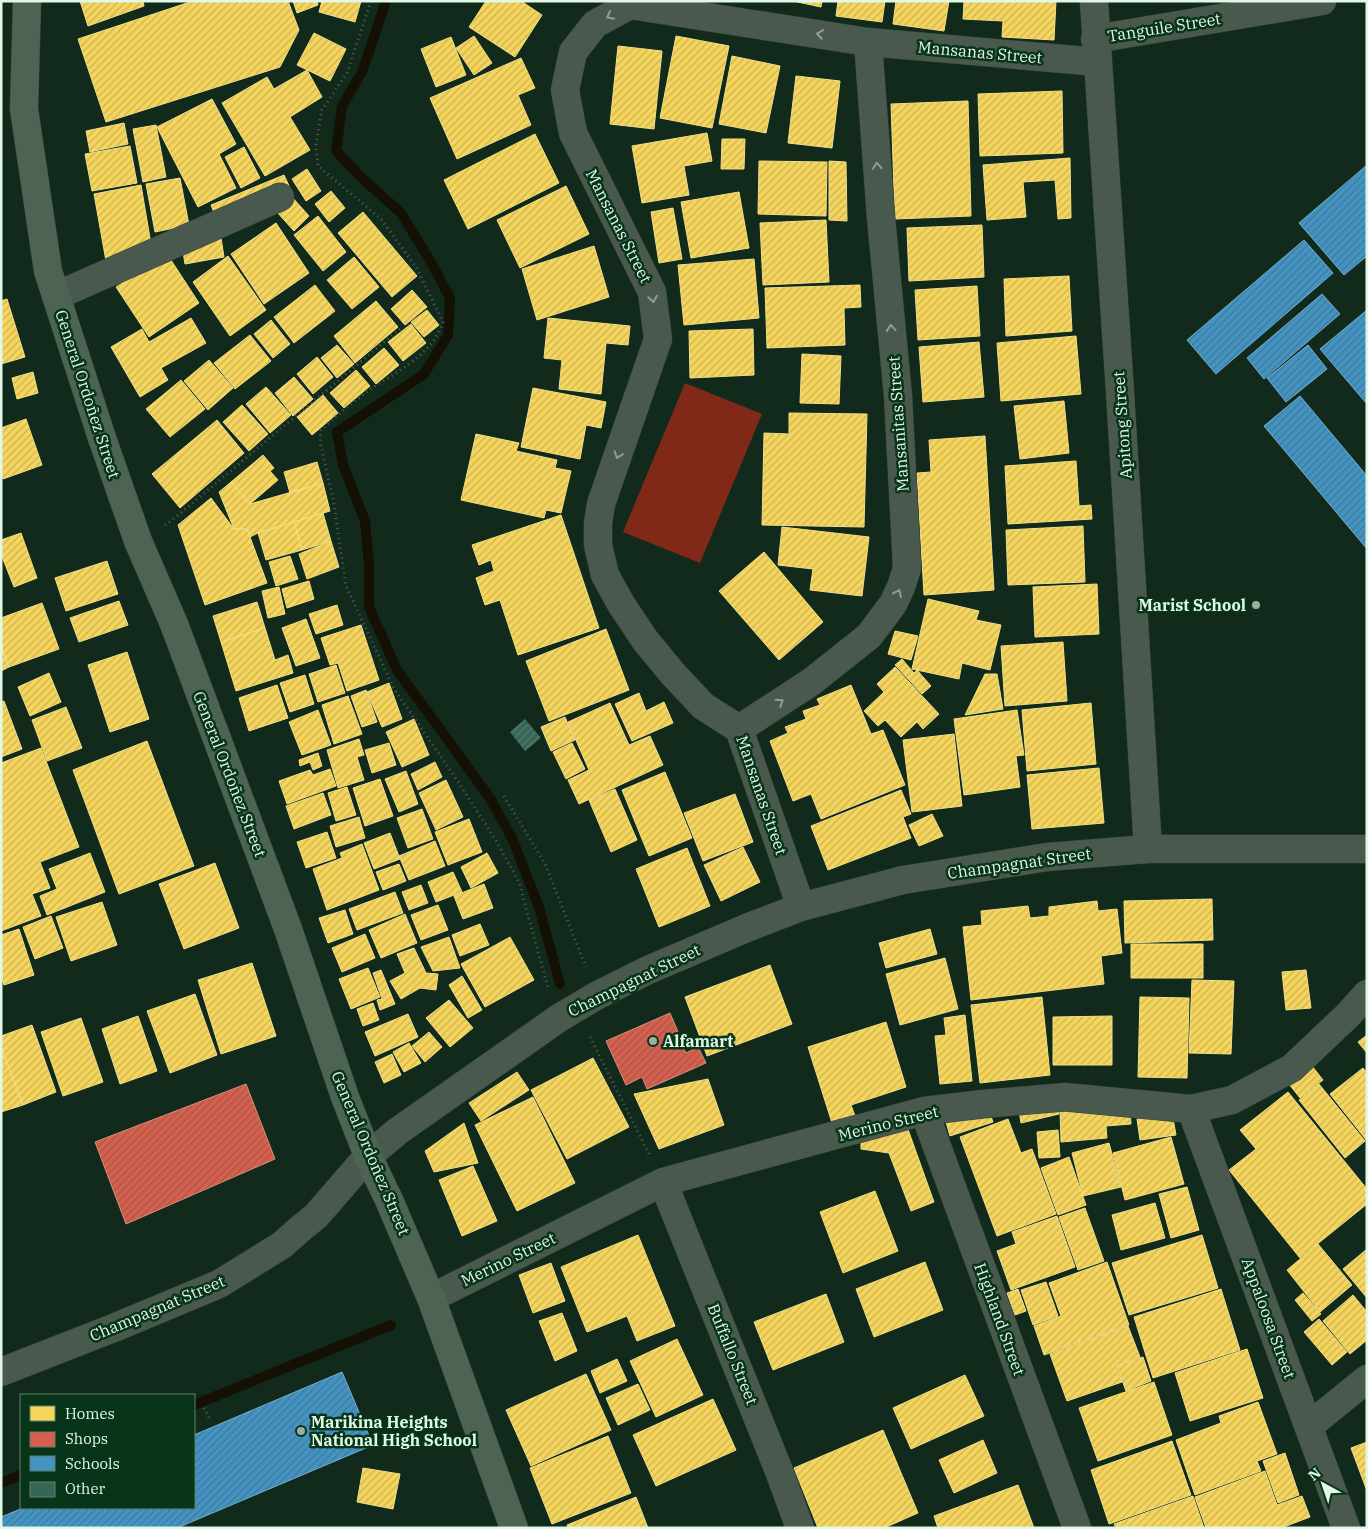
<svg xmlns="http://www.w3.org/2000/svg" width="1368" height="1529" viewBox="0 0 1368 1529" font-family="'IBM Plex Serif',serif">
	<defs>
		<pattern id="homes-hatch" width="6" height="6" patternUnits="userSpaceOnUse" patternTransform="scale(1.25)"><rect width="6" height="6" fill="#f6d55c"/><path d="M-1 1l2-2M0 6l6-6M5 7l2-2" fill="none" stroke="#cab256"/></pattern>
		<pattern id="shops-hatch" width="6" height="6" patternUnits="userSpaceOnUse" patternTransform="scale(1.25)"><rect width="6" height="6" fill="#d6604d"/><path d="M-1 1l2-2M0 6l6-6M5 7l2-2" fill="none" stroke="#a3584a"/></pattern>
		<pattern id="schools-hatch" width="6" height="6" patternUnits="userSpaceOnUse" patternTransform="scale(1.25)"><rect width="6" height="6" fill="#4393c3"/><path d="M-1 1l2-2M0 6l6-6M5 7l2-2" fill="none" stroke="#437997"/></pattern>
		<pattern id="building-hatch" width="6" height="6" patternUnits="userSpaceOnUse" patternTransform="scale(1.25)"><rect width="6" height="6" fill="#366658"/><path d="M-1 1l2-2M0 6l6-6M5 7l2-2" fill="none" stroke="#537d70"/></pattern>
	</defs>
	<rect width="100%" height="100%" fill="#122a1b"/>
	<!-- garden -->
	<path fill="#802918" d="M685,383l77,31 -62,149 -77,-31z"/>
	<!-- homes -->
	<path fill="url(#homes-hatch)" stroke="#f0e085" d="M80,1h63l1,5 -56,20z
		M193,1h95l11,29 -19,37 -174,55 -28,-83z
		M293,1h24l1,4 -21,8z
		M322,1h39l-6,21 -36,-10z
		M486,1h35l21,14 -27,42 -46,-30z
		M793,1h29l-1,6z
		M838,1h47l-3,21 -46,-6z
		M896,1h53l-5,30 -51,-7z
		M964,1h92l-2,39 -52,-3 1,-16 -40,-2z
		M314,33l32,16 -16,32 -33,-16z
		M474,36l18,27 -18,12 -18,-27z
		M676,36l53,10 -17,82 -52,-10z
		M451,37l15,38 -30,12 -15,-38z
		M618,46l44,5 -8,78 -44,-5z
		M732,56l48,10 -14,67 -47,-9z
		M521,58l14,30 -17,7 13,30 -74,34 -27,-61z
		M307,70l15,27 -32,20 20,33 -45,26 -43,-73 45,-26 7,12z
		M796,76l44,5 -8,67 -44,-5z
		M1062,91l1,62 -83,3 -2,-62z
		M212,99l24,45 -17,10 17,34 -38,19 -41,-80z
		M968,101l3,115 -76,3 -4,-115z
		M124,123l4,21 -38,8 -4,-21z
		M156,125l10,52 -23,5 -10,-53z
		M707,133l5,28 -28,5 5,29 -47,8 -10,-57z
		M535,134l24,49 -91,46 -24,-49z
		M722,139h23l-1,30h-23z
		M130,146l7,37 -45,8 -7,-37z
		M244,147l16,31 -19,10 -16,-31z
		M1070,158l1,60 -13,1 -3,-39 -32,2 3,35 -39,3 -4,-55z
		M759,161l68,1 -1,54 -68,-2z
		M829,161l17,1 1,59 -18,-1z
		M307,169l14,22 -15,10 -14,-22z
		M284,175l7,15 -74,30 -6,-15z
		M180,178l9,47 -34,7 -9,-48z
		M141,185l11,65 -46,11 -12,-67z
		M566,186l23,48 -69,34 -23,-48z
		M331,191l14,17 -16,14 -14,-18z
		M739,192l10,56 -58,10 -10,-56z
		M292,197l17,19 -15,15 -18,-20z
		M673,208l9,51 -23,4 -8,-51z
		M363,212l54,64 -25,21 -54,-64z
		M318,216l28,36 -23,19 -29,-36z
		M826,220l3,62 -66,3 -3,-62z
		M276,223l33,50 -45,31 -33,-50z
		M982,225l2,52 -75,4 -2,-53z
		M221,238l3,19 -39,7 -3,-19z
		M594,246l15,51 -72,23 -15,-51z
		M167,254l32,49 -50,34 -33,-50z
		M228,256l38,54 -36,26 -37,-54z
		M354,257l25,30 -27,22 -25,-29z
		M754,259l5,59 -75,7 -6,-60z
		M1069,276l3,55 -66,5 -2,-57z
		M315,285l20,26 -41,32 -20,-26z
		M860,285l1,22 -17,1 1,37 -78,3 -2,-60z
		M977,286l3,50 -62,4 -3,-50z
		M412,290l15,17 -22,18 -14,-16z
		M7,299l18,58 -24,7v-63z
		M376,301l22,26 -43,36 -21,-27z
		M427,310l12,15 -15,12 -13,-15z
		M191,318l15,25 -45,25 7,12 -28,17 -29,-50 31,-18 7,13z
		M548,318l82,8 -2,19 -22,-2 -5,51 -42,-5 3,-29 -18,-2z
		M271,320l19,24 -17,14 -19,-24z
		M411,324l15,19 -23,18 -15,-19z
		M753,329l1,46 -64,3 -1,-47z
		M250,335l21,26 -36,28 -21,-26z
		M1076,336l5,58 -80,7 -4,-58z
		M979,342l5,55 -61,5 -4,-55z
		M337,345l17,19 -17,14 -16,-20z
		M384,348l15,17 -23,19 -14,-17z
		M802,354l39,2 -2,48 -39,-1z
		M317,357l16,20 -20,17 -16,-20z
		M209,360l24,28 -25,22 -24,-29z
		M356,370l14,16 -26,22 -14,-15z
		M33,372l5,21 -21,6 -5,-21z
		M294,377l19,22 -20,17 -18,-23z
		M181,380l24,29 -35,28 -24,-28z
		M266,387l25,28 -21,18 -24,-29z
		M533,388l73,14 -5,26 -15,-3 -6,34 -59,-12z
		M323,395l15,18 -26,22 -15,-18z
		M1064,401l5,52 -49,6 -6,-53z
		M242,405l26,29 -19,17 -26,-29z
		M789,413l78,1 -3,113 -102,-2 2,-92 25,1z
		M26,419l16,46 -39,14 -2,-6v-45z
		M217,420l27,33 -64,55 -28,-34z
		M476,434l43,9 -3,8 41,9 -2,8 16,3 -10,42 -15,-3 -2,8 -83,-18z
		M985,436l9,154 -70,5 -7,-122 14,-1 -2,-32z
		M263,455l11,13 -4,3 8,9 -28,24 -19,-22z
		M1076,461l3,45 12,-1 1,14 -84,5 -3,-58z
		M317,462l6,21 -33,10 -6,-21z
		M231,482l19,22 73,-21 7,28 -72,22 -8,4 -3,-8h-13l-15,-37z
		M211,498l23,31h13l20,54 -62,22 -27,-80z
		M323,513l8,28 -29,9 -8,-28z
		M561,515l38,113 -81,27 -18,-55 -15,5 -9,-27 18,-7 -3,-11 -12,5 -7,-20z
		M294,522l8,28 -36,10 -8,-27z
		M1083,526l2,56 -77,3 -2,-55z
		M782,527l87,10 -7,59 -52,-6 3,-21 -35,-4z
		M21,533l16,45 -23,9 -13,-33v-14z
		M331,541l8,26 -32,12 -8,-25z
		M764,552l59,70 -44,38 -60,-69z
		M290,556l8,23 -22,7 -7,-24z
		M107,561l11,33 -52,17 -11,-33z
		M309,581l5,18 -27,9 -5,-19z
		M1097,584l2,50 -64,3 -2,-50z
		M279,587l6,27 -17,4 -6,-27z
		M928,599l51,12 -3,9 25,5 -11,45 -28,-7 -3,16 -47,-10z
		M119,601l9,24 -49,17 -9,-24z
		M257,602l8,26 -44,14 -8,-26z
		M42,603l17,46 -50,18 -8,-21v-28z
		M337,605l6,20 -27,9 -7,-20z
		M306,619l14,39 -24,8 -14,-38z
		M361,625l18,55 -32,11 -9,-28 -8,2 -9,-27z
		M265,628l10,32 13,-5 5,18 -57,18 -15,-49z
		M606,629l23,61 -80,31 -23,-60z
		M895,631l23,5 -7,24 -23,-6z
		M1063,642l4,59 -62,5 -4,-60z
		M1,646l8,21 -8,4z
		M127,652l22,67 -39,13 -22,-67z
		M902,659l12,14 3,-3 14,16 -9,8 -27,-29z
		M336,665l9,28 -27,9 -9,-28z
		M895,667l44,47 -16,15 -6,-7 -16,15 -16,-17 -7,6 -14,-15 20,-19 -7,-8z
		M49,673l12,29 -31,14 -12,-29z
		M985,674h12l6,35 -38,6z
		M305,675l9,29 -24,8 -10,-29z
		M389,683l13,36 -20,8 -15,-35z
		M277,685l11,33 -39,13 -10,-33z
		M851,685l20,49 12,-4 22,55 -84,34 -10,-25 -18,7 -23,-60 18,-8 -3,-6 21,-8 -3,-8 17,-6 -3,-6z
		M366,690l11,32 -15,5 -11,-31z
		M639,693l7,18 18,-9 9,21 -41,18 -17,-37z
		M348,696l14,38 -28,10 -12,-39z
		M4,701l18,48 -21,8v-55z
		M610,703l19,42 21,-9 13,29 -84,39 -11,-24 21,-10 -21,-48z
		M1091,703l5,61 -69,7 -5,-61z
		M66,707l16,41 -35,13 -15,-41z
		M318,710l13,35 -29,10 -13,-33z
		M1017,710l7,45 -8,1 4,31 -56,8 -10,-76z
		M565,717l10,23 -24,11 -10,-24z
		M414,719l15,36 -27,12 -16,-35z
		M954,734l8,72 -50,6 -9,-72z
		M359,739l5,16 -7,2 7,23 -26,8 -11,-38z
		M147,741l47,125 -75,28 -46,-124z
		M389,743l7,22 -24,8 -7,-23z
		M572,743l13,26 -19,10 -13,-27z
		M41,748l38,99 -39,15 10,26 -18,6 9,22 -40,15v-168z
		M318,753l4,13 -9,4 -3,-8 -10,4 -1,-6z
		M435,762l7,15 -24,13 -7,-16z
		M1099,768l5,55 -72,6 -5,-54z
		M330,769l6,17 -49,18 -8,-23 31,-11 3,5z
		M406,771l12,33 -19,8 -14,-33z
		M665,772l27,66 -43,18 -27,-66z
		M380,779l13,37 -28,10 -12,-38z
		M446,780l17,37 -27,13 -17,-37z
		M347,787l9,28 -20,6 -8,-28z
		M615,789l22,51 -26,12 -22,-52z
		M901,790l10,24 -8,3 8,21 -83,32 -17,-44z
		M323,793l8,22 -37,14 -8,-23z
		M735,794l18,48 -50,19 -19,-48z
		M422,809l11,30 -25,9 -11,-30z
		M932,814l11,22 -24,10 -10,-21z
		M359,817l6,21 -29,9 -6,-21z
		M469,819l13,33 -34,13 -13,-33z
		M327,832l9,26 -30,10 -9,-26z
		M390,833l10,26 -26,10 -10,-26z
		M435,841l10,25 -36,14 -10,-24z
		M362,844l17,46 -52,20 -14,-41 29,-11 -2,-5z
		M743,847l17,35 -39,19 -17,-36z
		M687,848l23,58 -51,21 -23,-58z
		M90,853l15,39 -58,23 -7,-19 17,-7 -8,-20z
		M487,853l11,20 -27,15 -10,-21z
		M215,863l24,65 -55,21 -25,-65z
		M399,864l7,17 -23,9 -7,-18z
		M453,872l9,20 -26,10 -8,-20z
		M484,884l9,24 -30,11 -9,-23z
		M421,885l7,18 -19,7 -7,-18z
		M395,892l8,21 -46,17 -8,-21z
		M1212,899l1,41 -88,3 -1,-42z
		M1097,901l1,10 19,-2 5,44 -21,3 3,28 -133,16 -8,-73 19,-2 -1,-14 47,-5 2,12 19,-2v-9z
		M102,902l15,43 -46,16 -15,-44z
		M438,905l10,25 -27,10 -10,-25z
		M345,910l8,24 -25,9 -9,-25z
		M405,914l12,29 -36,15 -12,-28z
		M51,916l12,32 -28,11 -12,-32z
		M480,924l9,21 -29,11 -8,-21z
		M19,929l15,46 -30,10 -3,-9v-41z
		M930,929l7,25 -51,14 -7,-25z
		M365,934l10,24 -33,14 -10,-24z
		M449,937l11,31 -27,3 -12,-24z
		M510,937l24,43 -49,27 -24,-43z
		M1131,944h72v34h-72z
		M414,948l12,25 12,1 -2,16 -16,-2 -19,11 -11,-18 15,-8 -8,-19z
		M945,958l13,51 -58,16 -14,-51z
		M252,963l24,73 -55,18 -23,-74z
		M770,965l22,59 -85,32 -22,-59z
		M368,968l12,29 -29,12 -12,-30z
		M381,970l14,34 -15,6 -3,-10 5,-1 -9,-26z
		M1306,970l5,38 -25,2 -4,-38z
		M462,976l20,34 -14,8 -19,-33z
		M1192,980l42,1 -3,73 -42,-1z
		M195,994l22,61 -47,18 -23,-62z
		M1042,997l8,78 -70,8 -9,-78z
		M1140,997l49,1 -2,80 -49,-1z
		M449,1000l24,28 -23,19 -24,-29z
		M373,1003l6,17 -16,6 -6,-17z
		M408,1014l10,23 -43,19 -10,-24z
		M965,1015l7,66 -32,3 -5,-48 11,-1 -2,-17z
		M138,1016l19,55 -37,13 -18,-55z
		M1112,1016v49h-59v-48z
		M81,1018l22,64 -40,14 -22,-64z
		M886,1022l20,65 -55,18 4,11 -23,7 -24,-76z
		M32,1025l24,67 -33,13 -22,-59v-10z
		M429,1032l13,15 -17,15 -13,-16z
		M1367,1035v18l-9,-11z
		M409,1043l12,20 -17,9 -11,-20z
		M1,1046l22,59 -22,7z
		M392,1054l9,21 -17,8 -9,-21z
		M593,1058l36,69 -62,32 -36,-69z
		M1312,1066l11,14 -23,18 -11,-14z
		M1363,1068l4,5v68l-37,-47z
		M517,1072l12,18 -48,31 -12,-18z
		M708,1079l16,46 -65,24 -25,-55z
		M1319,1084l46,57 -20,17 -46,-58z
		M1288,1092l79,97v15l-67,54 -71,-88 27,-21 -16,-19z
		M533,1097l42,86 -58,28 -42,-86z
		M1057,1103l2,11 -38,9 -2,-12z
		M1130,1107l1,17 -25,2 1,12 -46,4 -1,-30z
		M988,1108l5,14 -43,14 -4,-14z
		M1172,1113l4,22 -36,5 -3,-21z
		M1008,1119l13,34 11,-4 24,65 -59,22 -37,-99z
		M905,1121l29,81 -23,9 -22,-58 -28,-4v-18z
		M464,1123l14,40 -44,9 -9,-21z
		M1058,1130l2,27 -21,1 -2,-26z
		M1171,1137l13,47 -59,16 -12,-47z
		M1109,1143l12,44 -38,9 -11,-43z
		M1069,1157l17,48 -28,10 -17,-47z
		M473,1166l24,55 -35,15 -23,-56z
		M1187,1187l12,43 -28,8 -12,-44z
		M875,1191l23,60 -55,22 -23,-61z
		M1155,1203l10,35 -44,12 -9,-35z
		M1085,1208l19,53 -26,9 -19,-53z
		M1057,1216l18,51 -64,23 -14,-39 19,-7 -4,-12z
		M638,1235l37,91 -38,15 -10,-25 -40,16 -26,-65z
		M1202,1235l16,53 -89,27 -17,-52z
		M1318,1244l34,41 -32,27 -33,-42z
		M1367,1249v49l-24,-29z
		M925,1262l18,48 -69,27 -18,-48z
		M1107,1262l22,63 -85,30 -10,-29 27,-10 -12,-33z
		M551,1263l14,38 -32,12 -14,-38z
		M1046,1282l12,34 -25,9 -12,-35z
		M1018,1289l8,22 -11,4 -8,-22z
		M1221,1289l19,61 -87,28 -19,-61z
		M1303,1293l18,21 -9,7 -17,-21z
		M826,1294l18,48 -71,28 -19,-48z
		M1353,1295l14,17v28l-17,14 -27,-33z
		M562,1313l15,38 -22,10 -16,-40z
		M1319,1319l28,33 -15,13 -28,-33z
		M1128,1326l12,31 -24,9 6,16 -55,19 -17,-47z
		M677,1339l26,56 -47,22 -26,-56z
		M1247,1349l16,49 -73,23 -15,-48z
		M1143,1357l8,24 -25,10 -9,-25z
		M617,1359l10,22 -27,12 -9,-22z
		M586,1374l25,56 -80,36 -25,-56z
		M965,1375l19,41 -73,33 -18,-41z
		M1154,1382l18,53 -74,26 -19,-53z
		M638,1384l12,26 -32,15 -12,-27z
		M713,1399l23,51 -80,36 -23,-51z
		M1258,1402l19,52 -20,7 4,10 -66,24 -19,-55 45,-17 -2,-7z
		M883,1430l35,83 -34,15h-66l-24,-60z
		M608,1436l23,57 -79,31 -22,-56z
		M983,1440l14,33 -43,20 -15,-33z
		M1172,1441l19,54 -82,29 -18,-54z
		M1367,1442v49l-16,-43z
		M1285,1453l14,42 -21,8 -15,-42z
		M363,1468l37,6 -7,35 -36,-7z
		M1265,1471l12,34 25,-9 8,21 -29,11h-75l-11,-31z
		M1018,1485l16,43h-96l-4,-12z
		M1193,1496l11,32h-88l-2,-4z
		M636,1497l12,31h-80l-1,-3z"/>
	<!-- shops -->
	<path fill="url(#shops-hatch)" stroke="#d98e7b" d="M670,1013l9,21 -2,1 9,18 12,-6 8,16 -59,26 -5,-12 -16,8 -20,-44z
		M246,1084l29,75 -149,65 -31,-82z"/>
	<!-- schools -->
	<path fill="url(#schools-hatch)" stroke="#72b1ce" d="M1367,165v91l-23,19 -45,-52z
		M1304,240l29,33 -117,101 -29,-34z
		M1322,294l18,20 -76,65 -17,-21z
		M1367,310v94l-47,-55z
		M1308,345l19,24 -41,33 -19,-24z
		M1300,396l67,80v73l-103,-123z
		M342,1372l31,73 -196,83h-176v-11l22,-9h171v-73z"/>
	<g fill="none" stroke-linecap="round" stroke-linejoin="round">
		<!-- stream -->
		<path stroke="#141104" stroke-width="10" d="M386,1l-24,71 -20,34 -6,45 28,29 37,33 31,51 18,34 -2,37 -24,39 -87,58 6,33 22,56 4,44v42l28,63 93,128 22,40 27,69 21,77
			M194,1405l197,-80
			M1,1483l20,-8"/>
	</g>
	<!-- building -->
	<path fill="url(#building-hatch)" d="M525,719l16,19 -16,13 -15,-19z"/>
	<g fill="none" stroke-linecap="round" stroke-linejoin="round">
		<!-- minor casing -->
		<g stroke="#324438" stroke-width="29">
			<path id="minor" d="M1094,1l26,391 28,457
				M1095,39l227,-38
				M56,296l224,-99
				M739,729l72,-47 58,-46 24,-32 8,-17 6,-19 -9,-172 -17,-178 -13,-176
				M801,907l-62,-178 -36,-23 -30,-32 -28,-34 -24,-36 -16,-29 -7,-30v-22l3,-19 57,-165 -6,-47 -79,-159 -8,-43 8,-38 22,-28 35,-19 238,37 230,20
				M1191,1109l155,419
				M924,1111l153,417
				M663,1182l116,289 21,57
				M431,1298l232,-116 261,-71 59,-7 82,-7 126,12 41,-9 60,-32 56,-53 19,-21
				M1,1372l115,-45 103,-43 63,-39 18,-16 16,-13 52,-60 30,-25 161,-113 37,-22 52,-26 101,-43 52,-20 102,-27 144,-23 101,-8h219
				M1309,1426l58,-47"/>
		</g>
		<!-- major casing -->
		<g stroke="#324438" stroke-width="29">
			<path id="major" d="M27,1l-3,108 24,162 54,167 36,103 36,83 114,305 57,168 23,59 21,44 42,98 83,230"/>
		</g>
		<!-- path -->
		<path stroke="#516056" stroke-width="3" stroke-dasharray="1 4" stroke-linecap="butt" d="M371,1l-24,72 -25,37 -6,34 2,22 63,53 35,48 27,55c-12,38 -58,54 -87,78 -12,9 -24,20 -35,30l-1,11 13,58 13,87 48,103 63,91 38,59 24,43 29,106
			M165,525l6,-4 231,-194
			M504,796l41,68 41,103
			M590,1037l59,117
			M204,1408l6,12"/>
		<!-- minor -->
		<use href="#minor" stroke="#49594e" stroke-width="28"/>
		<!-- major -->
		<use href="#major" stroke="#4d6354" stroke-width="28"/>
	</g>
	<!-- one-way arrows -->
	<defs><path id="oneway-chevron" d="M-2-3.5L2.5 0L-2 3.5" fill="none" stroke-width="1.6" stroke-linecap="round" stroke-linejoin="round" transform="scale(1.25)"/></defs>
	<g stroke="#8da192">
		<use href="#oneway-chevron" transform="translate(610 16) rotate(152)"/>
		<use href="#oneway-chevron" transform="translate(820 34) rotate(-171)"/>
		<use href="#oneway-chevron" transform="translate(877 166) rotate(-94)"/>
		<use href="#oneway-chevron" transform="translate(653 299) rotate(81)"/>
		<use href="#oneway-chevron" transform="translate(891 328) rotate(-95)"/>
		<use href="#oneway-chevron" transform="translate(618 455) rotate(109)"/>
		<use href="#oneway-chevron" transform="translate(898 593) rotate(-65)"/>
		<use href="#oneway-chevron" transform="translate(780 702) rotate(-33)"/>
	</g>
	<!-- markers -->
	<g fill="#99b09f" stroke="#083419" stroke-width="2">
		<circle cx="1256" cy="605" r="5"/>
		<circle cx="653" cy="1041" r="5"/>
		<circle cx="301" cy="1431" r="5"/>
	</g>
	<g text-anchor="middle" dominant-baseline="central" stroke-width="5" stroke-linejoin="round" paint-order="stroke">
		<!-- street labels -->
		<g font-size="16" fill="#e1f8e6" stroke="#083419">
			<text transform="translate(1164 27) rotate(-9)">Tanguile Street</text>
			<text transform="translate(980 52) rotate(5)">Mansanas Street</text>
			<text transform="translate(619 226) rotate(63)">Mansanas Street</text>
			<text transform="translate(88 394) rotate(72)">General Ordoñez Street</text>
			<text transform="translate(898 424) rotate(-94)">Mansanitas Street</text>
			<text transform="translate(1122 425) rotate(-94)">Apitong Street</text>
			<text transform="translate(230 774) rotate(69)">General Ordoñez Street</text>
			<text transform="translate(762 795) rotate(71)">Mansanas Street</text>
			<text transform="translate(1019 863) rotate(-8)">Champagnat Street</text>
			<text transform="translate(634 980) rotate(-26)">Champagnat Street</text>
			<text transform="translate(888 1123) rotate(-14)">Merino Street</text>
			<text transform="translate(371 1153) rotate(67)">General Ordoñez Street</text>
			<text transform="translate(508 1259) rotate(-26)">Merino Street</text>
			<text transform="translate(157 1308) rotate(-23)">Champagnat Street</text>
			<text transform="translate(1269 1318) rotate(70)">Appaloosa Street</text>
			<text transform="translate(1000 1319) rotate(70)">Highland Street</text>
			<text transform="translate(733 1354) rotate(68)">Buffallo Street</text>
		</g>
		<!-- poi labels -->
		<g font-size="16" font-weight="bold" fill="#e1f8e6" stroke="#083419" text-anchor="start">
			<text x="1246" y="605" text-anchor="end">Marist School</text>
			<text x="663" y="1041">Alfamart</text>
			<text x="311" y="1422">Marikina Heights<tspan x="311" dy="18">National High School</tspan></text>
		</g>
	</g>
	<!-- border -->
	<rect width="1368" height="1529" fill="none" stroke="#e1f8e6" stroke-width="5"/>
	<!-- legend -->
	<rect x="20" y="1394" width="175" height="115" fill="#083419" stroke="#5f826b"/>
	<rect x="30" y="1406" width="25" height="15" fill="#f6d55c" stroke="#5f826b"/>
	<text x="65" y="1419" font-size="15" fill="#e1f8e6">Homes</text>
	<rect x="30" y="1432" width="25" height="15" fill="#d6604d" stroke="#5f826b"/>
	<text x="65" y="1444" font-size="15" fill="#e1f8e6">Shops</text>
	<rect x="30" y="1456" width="25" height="15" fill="#4393c3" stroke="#5f826b"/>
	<text x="65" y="1469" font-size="15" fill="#e1f8e6">Schools</text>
	<rect x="30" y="1482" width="25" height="15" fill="#366658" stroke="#5f826b"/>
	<text x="65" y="1494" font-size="15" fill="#e1f8e6">Other</text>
	<!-- north arrow -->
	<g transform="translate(1323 1484) rotate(320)" stroke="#083419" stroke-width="4" paint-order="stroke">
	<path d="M0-4L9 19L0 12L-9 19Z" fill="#e1f8e6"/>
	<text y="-8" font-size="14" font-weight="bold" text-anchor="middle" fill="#e1f8e6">N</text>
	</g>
</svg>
